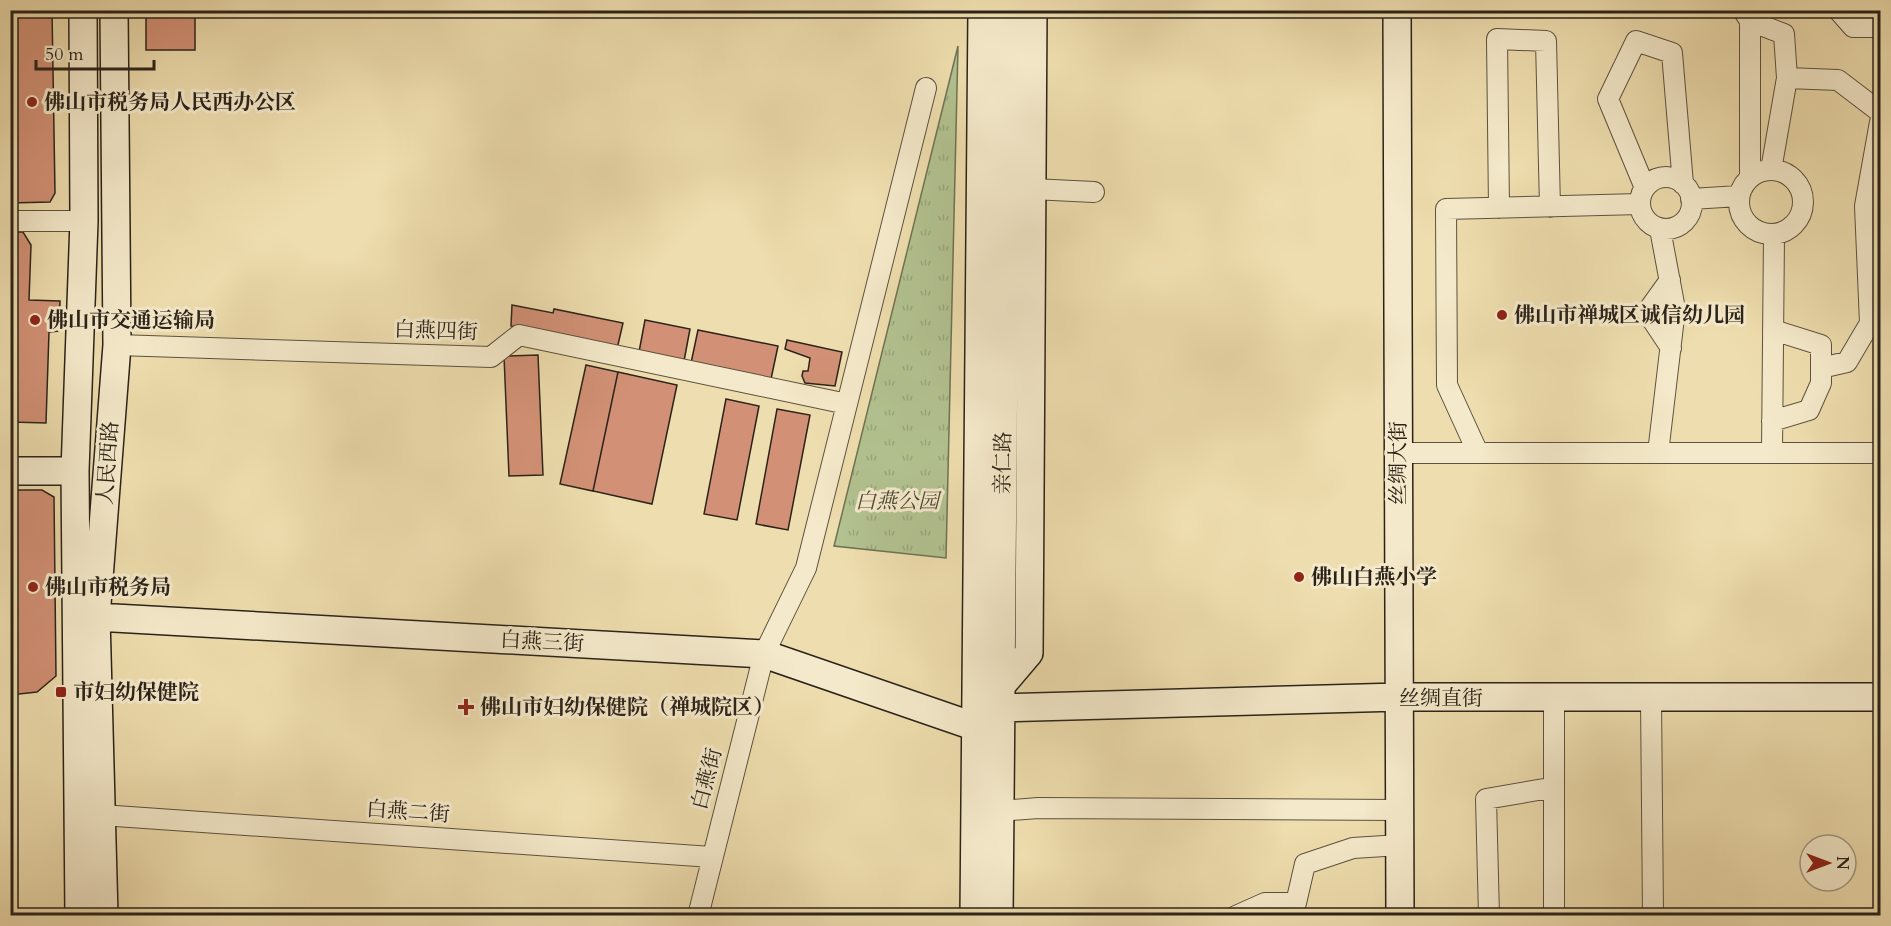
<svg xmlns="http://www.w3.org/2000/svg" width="1891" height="926" viewBox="0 0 1891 926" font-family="Cardo,'Noto Serif SC',serif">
	<defs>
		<pattern id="grass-tufts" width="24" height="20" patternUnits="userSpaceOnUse" patternTransform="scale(1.5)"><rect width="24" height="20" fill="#b2c290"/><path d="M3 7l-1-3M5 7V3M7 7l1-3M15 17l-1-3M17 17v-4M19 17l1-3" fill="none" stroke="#99a67c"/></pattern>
	</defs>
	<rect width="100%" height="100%" fill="#eeddae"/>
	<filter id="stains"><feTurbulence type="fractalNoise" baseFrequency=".00333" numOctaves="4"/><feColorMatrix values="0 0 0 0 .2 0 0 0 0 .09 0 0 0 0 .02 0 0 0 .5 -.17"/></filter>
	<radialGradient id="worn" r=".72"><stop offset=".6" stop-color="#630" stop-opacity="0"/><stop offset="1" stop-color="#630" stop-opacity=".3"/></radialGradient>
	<!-- grass -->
	<path fill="url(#grass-tufts)" stroke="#6e7255" stroke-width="1.5" d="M958,46l-12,512 -112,-12z"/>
	<!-- building -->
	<path fill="#d29176" stroke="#2b231a" stroke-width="1.5" d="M10,10h42l3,183 -5,9 -40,1z
		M146,10h49v40h-49z
		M10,232h13l8,13 -2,55 31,1 -1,30 -10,1 -3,91 -35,-1z
		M512,305l41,8 1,-4 69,14 -6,26 -106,-23z
		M645,320l45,9 -6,32 -45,-9z
		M698,330l80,16 -7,33 -80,-16z
		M787,340l55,12 -7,34 -30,-3 -3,-7 1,-5h5l2,-13 -25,-9z
		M538,355l5,120 -34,1 -5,-120z
		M586,365l32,7 -25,119 -33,-7z
		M618,372l59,13 -25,119 -59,-13z
		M726,399l33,7 -22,114 -33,-6z
		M777,409l33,6 -22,115 -32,-6z
		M10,490h32l12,7 2,179 -19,16 -27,3z"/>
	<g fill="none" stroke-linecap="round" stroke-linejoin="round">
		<!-- street casing -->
		<g stroke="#5c523f" stroke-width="22">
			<path id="street" d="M1743,10l7,11v157
				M1838,10l15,17h27
				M1750,21l34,13 3,44
				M1771,170l16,-92 51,2 42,32
				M1739 202a32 32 0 1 1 64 0a32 32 0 1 1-64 0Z
				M1640 203a26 26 0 1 1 52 0a26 26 0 1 1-52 0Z
				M1645,188l-37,-89 28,-58 36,12 11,131
				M1032,189l62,3
				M1691,199l48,-3
				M1499,208l-2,-169 49,2 4,166
				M10,221h74
				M1670,280l-23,32 24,36
				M117,345l374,12 28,-22 328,69
				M1821,368l26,-6 23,-39 -5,-117 15,-84
				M1772,421l37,-11 12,-27v-38l-48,-15
				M1398,453h482
				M1478,453l-31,-68 -1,-176 194,-5
				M1658,453l17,-144 -15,-80
				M1772,453l2,-219
				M1651,698l2,218
				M1000,811l38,-3 362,2
				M101,815l611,42
				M698,916l66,-262 42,-86 120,-480
				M1236,916l29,-13h31l9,-39 48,-16 47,-3
				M1489,916l-3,-117 58,-10
				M1554,916v-218"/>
		</g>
		<!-- secondary casing -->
		<g stroke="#2b231a" stroke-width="30">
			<path id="secondary" d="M1397,10l3,906
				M10,471h65
				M96,617l668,37 212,73
				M1001,686l28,-33 4,-643
				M1001,708l398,-11h481
				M79,916l-4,-445 9,-250 -1,-211
				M104,916l-8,-299 21,-272 -3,-335
				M974,916l8,-906
				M999,916l8,-906"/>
		</g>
		<!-- street -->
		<use href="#street" stroke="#f4e9ca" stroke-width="20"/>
		<!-- secondary -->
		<use href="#secondary" stroke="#f4e9ca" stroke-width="27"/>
	</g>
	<!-- markers -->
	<g fill="#8f2418" stroke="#f4e9ca" stroke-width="2">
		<circle cx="32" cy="102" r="6"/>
		<circle cx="1502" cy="315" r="6"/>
		<circle cx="35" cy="320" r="6"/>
		<circle cx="1299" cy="577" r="6"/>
		<circle cx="33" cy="587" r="6"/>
		<rect x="55" y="686" width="12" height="12" rx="3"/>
		<path d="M463 698h6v6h6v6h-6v6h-6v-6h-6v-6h6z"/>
	</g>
	<g text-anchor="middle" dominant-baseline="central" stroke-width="6" stroke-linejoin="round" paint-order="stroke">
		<!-- poi labels -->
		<g font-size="21" font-weight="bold" fill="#2b231a" stroke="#f4e9ca" text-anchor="start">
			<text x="44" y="102">佛山市税务局人民西办公区</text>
			<text x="1514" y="315">佛山市禅城区诚信幼儿园</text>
			<text x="47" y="320">佛山市交通运输局</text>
			<text x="1311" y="577">佛山白燕小学</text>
			<text x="45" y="587">佛山市税务局</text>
			<text x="73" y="692">市妇幼保健院</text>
			<text x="480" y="707">佛山市妇幼保健院（禅城院区）</text>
		</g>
		<!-- street labels -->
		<g font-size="21" fill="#2b231a" stroke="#f4e9ca">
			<text transform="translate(436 331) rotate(2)">白燕四街</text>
			<text transform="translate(108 463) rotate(-86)">人民西路</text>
			<text transform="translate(1003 463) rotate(-89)">亲仁路</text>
			<text transform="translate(1398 463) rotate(-90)">丝绸大街</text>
			<text transform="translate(542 642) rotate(3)">白燕三街</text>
			<text x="1441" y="698">丝绸直街</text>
			<text transform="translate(707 779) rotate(-75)">白燕街</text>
			<text transform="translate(408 812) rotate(4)">白燕二街</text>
		</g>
		<!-- park labels -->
		<g font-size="21" font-style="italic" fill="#4d4b38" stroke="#f4e9ca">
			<text x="897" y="501">白燕公园</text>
		</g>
	</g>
	<!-- margin -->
	<rect width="1891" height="926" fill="none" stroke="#eeddae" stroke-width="36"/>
	<rect x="12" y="12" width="1867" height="902" fill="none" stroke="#2b231a" stroke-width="3"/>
	<rect x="18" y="18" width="1855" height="890" fill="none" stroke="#2b231a" stroke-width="1.5"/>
	<!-- north arrow -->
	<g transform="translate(1828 863) rotate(90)"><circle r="28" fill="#f4e9ca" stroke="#a49a84" stroke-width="1.5"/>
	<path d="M0-4.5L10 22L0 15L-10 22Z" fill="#8f2418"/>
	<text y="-9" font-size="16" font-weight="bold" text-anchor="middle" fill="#2b231a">N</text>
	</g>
	<!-- scale -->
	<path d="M36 60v9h118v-9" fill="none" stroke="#2b231a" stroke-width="3"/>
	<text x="45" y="60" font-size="18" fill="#2b231a" stroke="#f4e9ca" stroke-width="4.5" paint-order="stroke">50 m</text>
	<rect width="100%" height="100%" filter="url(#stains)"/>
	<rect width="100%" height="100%" fill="url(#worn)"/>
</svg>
